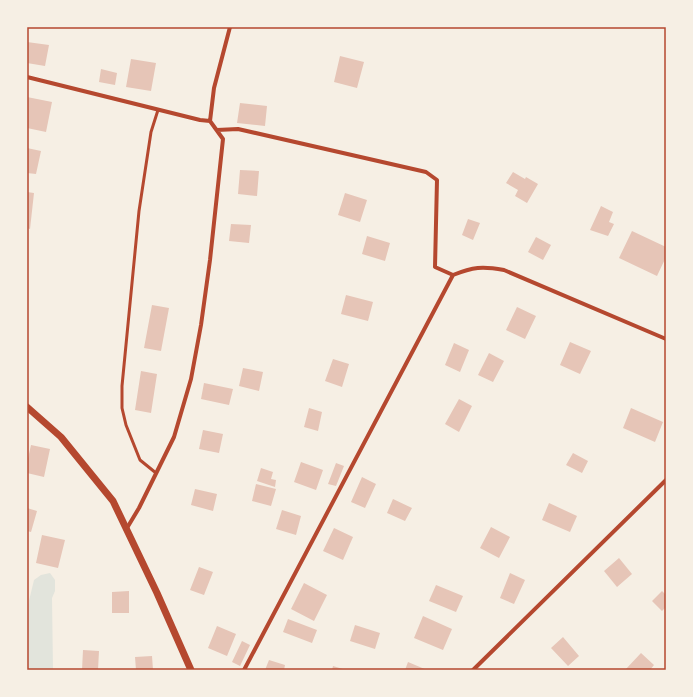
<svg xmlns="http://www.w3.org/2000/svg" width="693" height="697" viewBox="0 0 693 697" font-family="Lato,sans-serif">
	<rect width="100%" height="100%" fill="#f6efe4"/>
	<!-- green -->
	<path fill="#e2e4dc" d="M50,573l5,7v11l-3,7 1,72h-26v-61l7,-29 7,-5z"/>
	<!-- building -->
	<path fill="#e6c5b7" d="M27,42l22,3 -4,21 -18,-3z
		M340,56l24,6 -7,26 -23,-6z
		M131,59l25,4 -5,28 -25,-4z
		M101,69l16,4 -2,12 -16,-3z
		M27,97l25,5 -6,30 -19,-4z
		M240,103l27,3 -2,20 -28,-3z
		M27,148l14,3 -5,23 -9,-1z
		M240,170l19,1 -2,25 -19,-2z
		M513,172l12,7 1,-2 12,7 -11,19 -12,-7 3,-6 -12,-7z
		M27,192l7,1 -4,36 -3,-1z
		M345,193l22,7 -7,22 -22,-7z
		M601,206l12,6 -4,10 5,2 -6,12 -18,-6z
		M468,219l12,4 -7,17 -11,-5z
		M231,224l20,1 -2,18 -20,-2z
		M632,231l34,16v10l-9,19 -38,-18z
		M367,236l23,7 -5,18 -23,-7z
		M536,237l15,8 -8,15 -15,-8z
		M346,295l27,7 -5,19 -27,-7z
		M152,305l17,3 -8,43 -17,-3z
		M517,307l19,9 -11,23 -19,-9z
		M570,342l21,9 -11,23 -20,-9z
		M454,343l15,7 -9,22 -15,-7z
		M489,353l15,8 -11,21 -15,-7z
		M333,359l16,5 -7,23 -17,-6z
		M243,368l20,4 -4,19 -20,-5z
		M141,371l16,3 -6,39 -16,-3z
		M204,383l29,6 -4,16 -28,-6z
		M459,399l13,7 -13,26 -14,-8z
		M309,408l13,4 -4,19 -14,-4z
		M631,408l32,14 -8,20 -32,-14z
		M203,430l20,4 -4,19 -20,-4z
		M31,445l19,4 -6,28 -17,-4v-10z
		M573,453l15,8 -6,12 -16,-8z
		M301,462l22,8 -7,20 -22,-8z
		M336,463l8,3 -8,20 -8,-2z
		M261,468l12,4 -2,7 5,1 -1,7 -18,-6z
		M362,477l14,7 -11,24 -14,-6z
		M256,484l20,5 -5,17 -19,-5z
		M195,489l22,5 -4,17 -22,-6z
		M393,499l19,9 -7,13 -18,-8z
		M549,503l28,13 -7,16 -28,-12z
		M27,508l10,3 -6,21 -4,-1z
		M282,510l19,6 -5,19 -20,-6z
		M491,527l19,10 -11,21 -19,-10z
		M334,528l19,9 -10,23 -20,-9z
		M42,535l23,5 -7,28 -22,-5z
		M619,558l13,16 -15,13 -13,-16z
		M199,567l14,5 -9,23 -14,-5z
		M510,573l15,7 -11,24 -14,-6z
		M304,583l23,12 -13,26 -23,-12z
		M436,585l27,11 -7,16 -27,-11z
		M129,591v22h-17v-21z
		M662,591l4,4v12l-4,4 -10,-10z
		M423,616l29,13 -9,21 -29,-12z
		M288,619l29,11 -5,13 -29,-11z
		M355,625l25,8 -5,16 -25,-8z
		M217,626l19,8 -9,22 -19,-8z
		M563,637l16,19 -11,10 -17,-18z
		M242,641l8,4 -10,21 -8,-4z
		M83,650l16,1 -1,19h-16z
		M641,653l13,12 -4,5h-25z
		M152,656l1,14h-17l-1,-13z
		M269,660l16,5 -1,5h-19z
		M408,662l19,8h-22z
		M333,666l13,4h-14z"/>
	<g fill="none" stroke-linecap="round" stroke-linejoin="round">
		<!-- service -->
		<path stroke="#b5482f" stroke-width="3" d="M156,473l-16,-13 -14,-35 -4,-17v-22l17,-175 12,-79 7,-22"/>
		<!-- minor -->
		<path stroke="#b5482f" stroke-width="4" d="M27,77l173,43 10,1
			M217,130l21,-1 188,43 11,8 -2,87 18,8
			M127,528l12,-20 35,-71 17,-58 10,-54 9,-65 13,-121 -13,-18 4,-33 16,-61
			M244,670l209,-395c20,-8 29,-9 51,-5l162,69
			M473,670l193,-190"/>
		<!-- tertiary -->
		<path stroke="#b5482f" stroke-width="7" d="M27,407l34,30 52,64 44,92 34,77"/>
	</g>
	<!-- border -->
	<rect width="693" height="697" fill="none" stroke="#f6efe4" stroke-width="56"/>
	<rect x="28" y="28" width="637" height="641" fill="none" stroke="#b5482f" stroke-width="1.5"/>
</svg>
